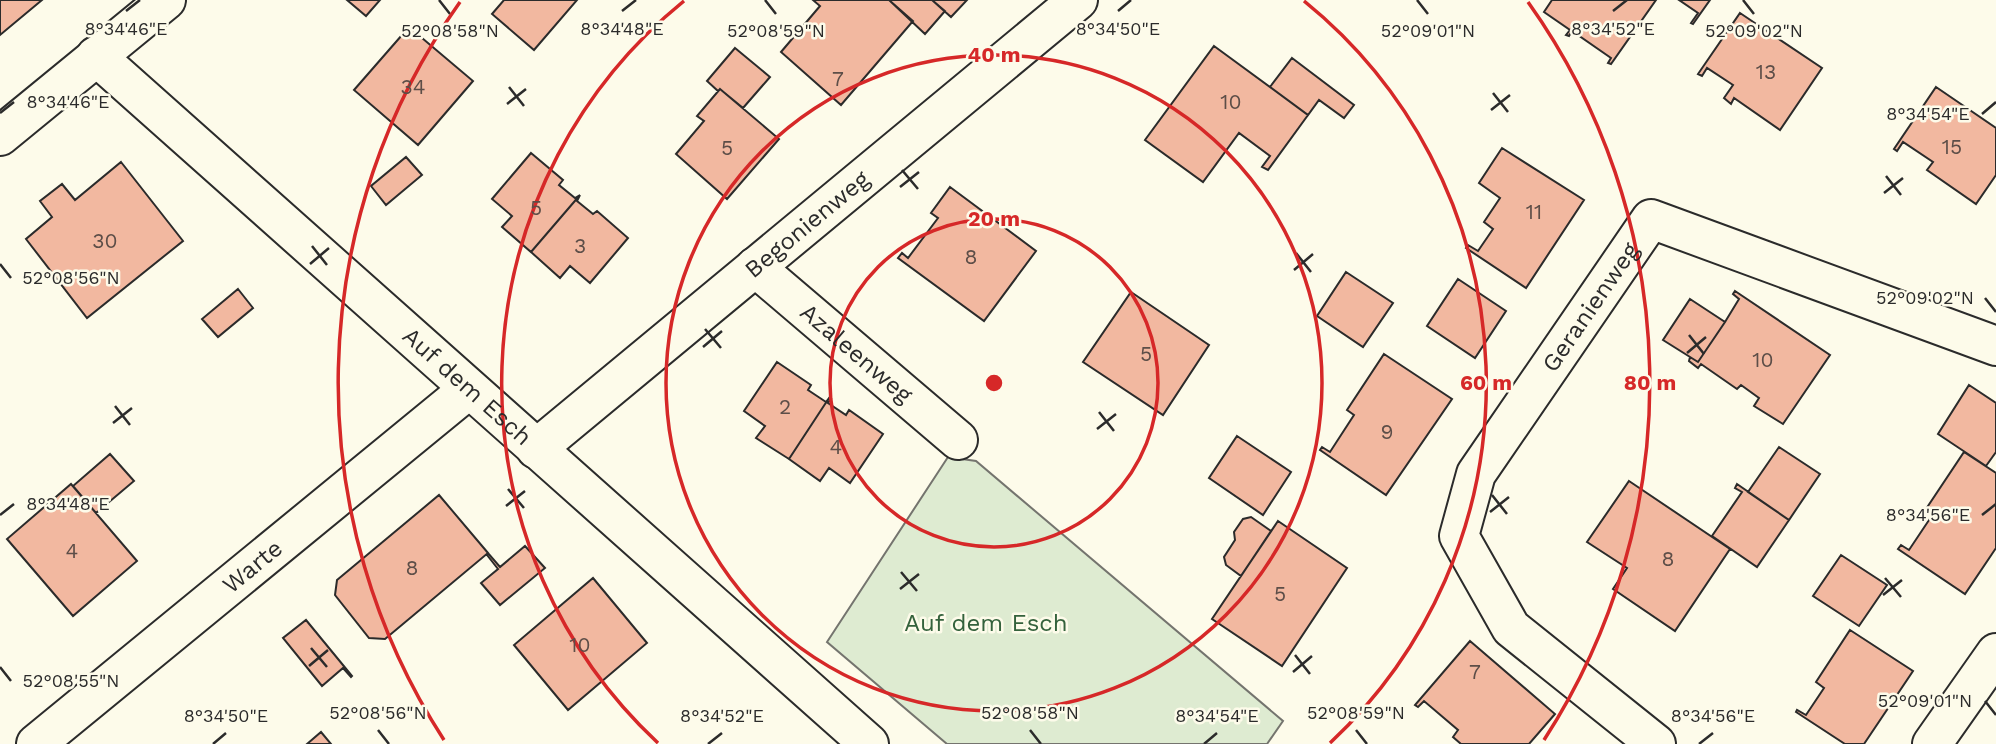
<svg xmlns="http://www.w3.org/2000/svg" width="1996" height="744" viewBox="0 0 1996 744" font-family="'Work Sans',sans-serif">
	<rect width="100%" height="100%" fill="#fdfbea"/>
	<!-- green -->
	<path fill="#deebd1" stroke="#74746e" stroke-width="2" d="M948,457l28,4 307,260 -16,23h-320l-120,-102z"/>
	<!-- building -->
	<path fill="#f2b8a0" stroke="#2b2b2b" stroke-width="2" d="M0,0h42l-42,35z
		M347,0h33l-14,16z
		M504,0h73l-43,50 -42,-36z
		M813,0h76l24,21 -72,84 -60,-53 39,-46z
		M889,0h43l13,11 -20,23z
		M932,0h35l-16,17z
		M1552,0h104l-45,64 -3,-1 3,-5 -39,-27 -3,5 -3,-1 4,-5 -26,-18z
		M1679,0h31l-17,24 -2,-1 7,-10z
		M1740,13l82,55 -42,62 -46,-32 -3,6 -7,-6 9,-13 -26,-17 -5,8 -4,-2z
		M409,27l64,54 -55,64 -64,-55z
		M1214,46l94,69 -40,55 -6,-3 8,-11 -31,-23 -36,49 -58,-42z
		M735,48l35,29 -27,31 -23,-19 -2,2 -11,-10z
		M1292,58l62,47 -10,13 -25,-18 -11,15 -38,-28z
		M1936,87l60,41v47l-20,29 -49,-34 6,-8 -30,-20 -6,9 -3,-2z
		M720,89l59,50 -52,60 -51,-45 28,-33 -7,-5z
		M1502,148l82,52 -58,88 -60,-40 2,-3 10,6 15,-22 -9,-7 16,-24 -21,-15z
		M531,153l32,27 -4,5 16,13 5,-3 -49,57 -29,-25 10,-11 -20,-17z
		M406,157l16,18 -36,30 -15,-19z
		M121,162l62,79 -96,77 -61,-79 26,-22 -12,-16 22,-17 13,16z
		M950,187l86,64 -52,70 -86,-63 4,-5 6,5 30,-40 -7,-5z
		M580,195l-3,6 16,13 4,-3 31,27 -38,45 -20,-17 -10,12 -29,-26z
		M1346,272l47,31 -30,44 -46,-31z
		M1458,279l48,32 -31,47 -48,-32z
		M238,289l15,19 -35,29 -16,-18z
		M1735,291l95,64 -47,69 -29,-18 5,-8 -18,-13 -4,4 -36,-25 -3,4 -9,-7 1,-4 8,5 27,-40 14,-23 -6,-5z
		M1131,292l78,53 -46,70 -80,-53z
		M1690,299l35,23 -27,40 -35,-22z
		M1384,354l68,45 -66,96 -66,-45 2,-3 8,5 24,-37 -7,-5z
		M777,362l34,23 -3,5 18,12 3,-4 -40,61 -33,-21 9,-12 -21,-15z
		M1969,385l27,18v49l-10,14 -48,-32z
		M829,398l2,1 -3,4 18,12 3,-5 34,24 -33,49 -21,-15 -9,13 -31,-22z
		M1237,436l54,36 -28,43 -54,-37z
		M1779,447l41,27 -31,46 -41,-28z
		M1964,452l32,21v75l-31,46 -67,-45 3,-4 8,5 24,-36 -7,-5z
		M110,454l24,27 -38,32 -23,-27z
		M1629,481l101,68 -55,82 -62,-42 14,-21 -40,-26z
		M71,484l66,77 -64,55 -66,-77z
		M1737,484l52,36 -32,47 -45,-31 30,-44 -7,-4z
		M439,495l49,58 -103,86 -16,-1 -34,-43 2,-15z
		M1251,517l20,14 -30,45 -15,-11 -2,-8 11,-17 -1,-8 9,-13z
		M1278,521l69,47 -65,98 -70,-47z
		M525,546l20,22 -45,37 -19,-22 17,-14 -11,-14 1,-2 12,14z
		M1841,555l46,30 -28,41 -46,-30z
		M593,578l54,65 -79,67 -54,-65z
		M306,620l46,56 -1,1 -8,-9 -21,18 -39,-48z
		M1850,630l63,41 -49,73h-19l-49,-32 1,-2 9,5 18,-27 -8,-6z
		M1470,641l85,73 -26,30h-68l-8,-7 5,-7 -34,-29 -6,6 -3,-2z
		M321,732l10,12h-24z"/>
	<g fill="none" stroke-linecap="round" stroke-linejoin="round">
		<!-- street casing -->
		<g stroke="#2b2b2b" stroke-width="42">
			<g id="street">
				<path id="s1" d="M96,56l773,688"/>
				<path d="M0,136l166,-136"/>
				<path id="s2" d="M755,267l203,173"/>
				<path id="s3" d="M536,449l542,-449"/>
				<path id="s4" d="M36,744l433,-355"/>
				<path id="s5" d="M1656,744l-145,-116 -52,-92 17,-62 175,-255 345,127"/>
				<path d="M1932,744l64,-91"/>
			</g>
		</g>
		<!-- street -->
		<use href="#street" stroke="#fdfbea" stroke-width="38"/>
	</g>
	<!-- ticks -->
	<path fill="none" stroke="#2b2b2b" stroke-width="2.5" d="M439,0l11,14M765,0l11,14M1417,0l11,14M1743,0l11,14M126,11l14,-11M622,11l14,-11M1118,11l13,-11M1613,11l14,-11M509,87l15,19M1493,93l15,19M507,104l19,-15M1491,110l19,-15M0,113l14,-11M1982,114l14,-12M902,170l16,19M1886,176l15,19M900,187l19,-15M1884,193l19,-15M312,246l15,19M1296,253l15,19M0,264l11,14M310,264l19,-16M1294,270l19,-16M1985,298l11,14M705,329l16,19M1689,335l15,19M703,347l19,-16M1687,353l19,-16M115,406l15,19M1099,412l15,19M113,423l19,-15M1097,429l19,-15M508,489l16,19M1492,495l15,19M506,506l19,-15M1490,512l19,-15M0,515l14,-11M1982,515l14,-11M901,572l16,19M1885,578l16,19M900,589l19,-15M1883,595l19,-15M311,648l16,19M1295,655l15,19M309,666l19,-16M0,667l11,14M1293,672l19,-16M1985,701l11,14M378,730l11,14M1030,730l11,14M1356,730l11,14M213,744l13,-11M708,744l14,-11M1204,744l13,-11M1699,744l14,-11"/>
	<!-- distance rings -->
	<g fill="none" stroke="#d62828" stroke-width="3.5">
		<circle cx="994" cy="383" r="164"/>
		<circle cx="994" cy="383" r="328"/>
		<path d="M658 743A492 492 0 0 1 684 1M1304 1A492 492 0 0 1 1330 743"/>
		<path d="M444 740A656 656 0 0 1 460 2M1528 2A656 656 0 0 1 1544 740"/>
	</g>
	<g text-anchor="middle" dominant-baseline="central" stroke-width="5" stroke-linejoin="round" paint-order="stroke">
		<!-- number labels -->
		<g font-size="21" fill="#5d4e48">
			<text x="1766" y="71">13</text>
			<text x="838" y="78">7</text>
			<text x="413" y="86">34</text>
			<text x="1231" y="101">10</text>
			<text x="1952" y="146">15</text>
			<text x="727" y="147">5</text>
			<text x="536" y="207">5</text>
			<text x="1534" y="211">11</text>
			<text x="105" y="240">30</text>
			<text x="580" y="245">3</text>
			<text x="971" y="256">8</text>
			<text x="1146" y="353">5</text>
			<text x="1763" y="359">10</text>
			<text x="785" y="406">2</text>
			<text x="1387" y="431">9</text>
			<text x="836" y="446">4</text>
			<text x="72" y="550">4</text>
			<text x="1668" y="558">8</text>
			<text x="412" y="567">8</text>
			<text x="1280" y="593">5</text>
			<text x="580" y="644">10</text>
			<text x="1475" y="671">7</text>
		</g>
		<!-- street labels -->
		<g font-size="24" fill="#2b2b2b" stroke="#fdfbea">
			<text stroke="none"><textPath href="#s3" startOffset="352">Begonienweg</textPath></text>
			<text stroke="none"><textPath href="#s5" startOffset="558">Geranienweg</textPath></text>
			<text stroke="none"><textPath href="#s2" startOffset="133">Azaleenweg</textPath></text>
			<text stroke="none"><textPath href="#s1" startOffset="497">Auf dem Esch</textPath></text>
			<text stroke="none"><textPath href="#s4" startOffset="280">Warte</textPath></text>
		</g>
		<!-- park labels -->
		<g font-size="24" fill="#34623c" stroke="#fdfbea">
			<text x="986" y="623">Auf dem Esch</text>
		</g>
	</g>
	<g font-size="18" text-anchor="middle" fill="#2b2b2b" stroke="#fdfbea" stroke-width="5" stroke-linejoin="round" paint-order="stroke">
		<text x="1613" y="35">8°34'52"E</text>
		<text x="126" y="35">8°34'46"E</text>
		<text x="622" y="35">8°34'48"E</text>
		<text x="1118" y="35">8°34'50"E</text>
		<text x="450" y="37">52°08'58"N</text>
		<text x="776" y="37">52°08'59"N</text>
		<text x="1428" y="37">52°09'01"N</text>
		<text x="1754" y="37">52°09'02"N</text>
		<text x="68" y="108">8°34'46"E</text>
		<text x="1928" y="120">8°34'54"E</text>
		<text x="71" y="284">52°08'56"N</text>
		<text x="1925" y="304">52°09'02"N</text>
		<text x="68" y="510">8°34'48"E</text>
		<text x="1928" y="521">8°34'56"E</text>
		<text x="71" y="687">52°08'55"N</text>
		<text x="1925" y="707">52°09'01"N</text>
		<text x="378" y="719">52°08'56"N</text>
		<text x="1030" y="719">52°08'58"N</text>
		<text x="1356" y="719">52°08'59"N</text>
		<text x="226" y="722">8°34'50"E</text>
		<text x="722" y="722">8°34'52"E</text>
		<text x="1217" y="722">8°34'54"E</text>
		<text x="1713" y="722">8°34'56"E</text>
	</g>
	<circle cx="994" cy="383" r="10" fill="#d62828" stroke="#fdfbea" stroke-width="3.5"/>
	<g font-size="21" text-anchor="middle" font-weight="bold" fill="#d62828" stroke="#fdfbea" stroke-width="5" stroke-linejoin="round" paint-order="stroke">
		<text x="994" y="62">40 m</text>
		<text x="994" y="226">20 m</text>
		<text x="1486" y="390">60 m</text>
		<text x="1650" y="390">80 m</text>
	</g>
</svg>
